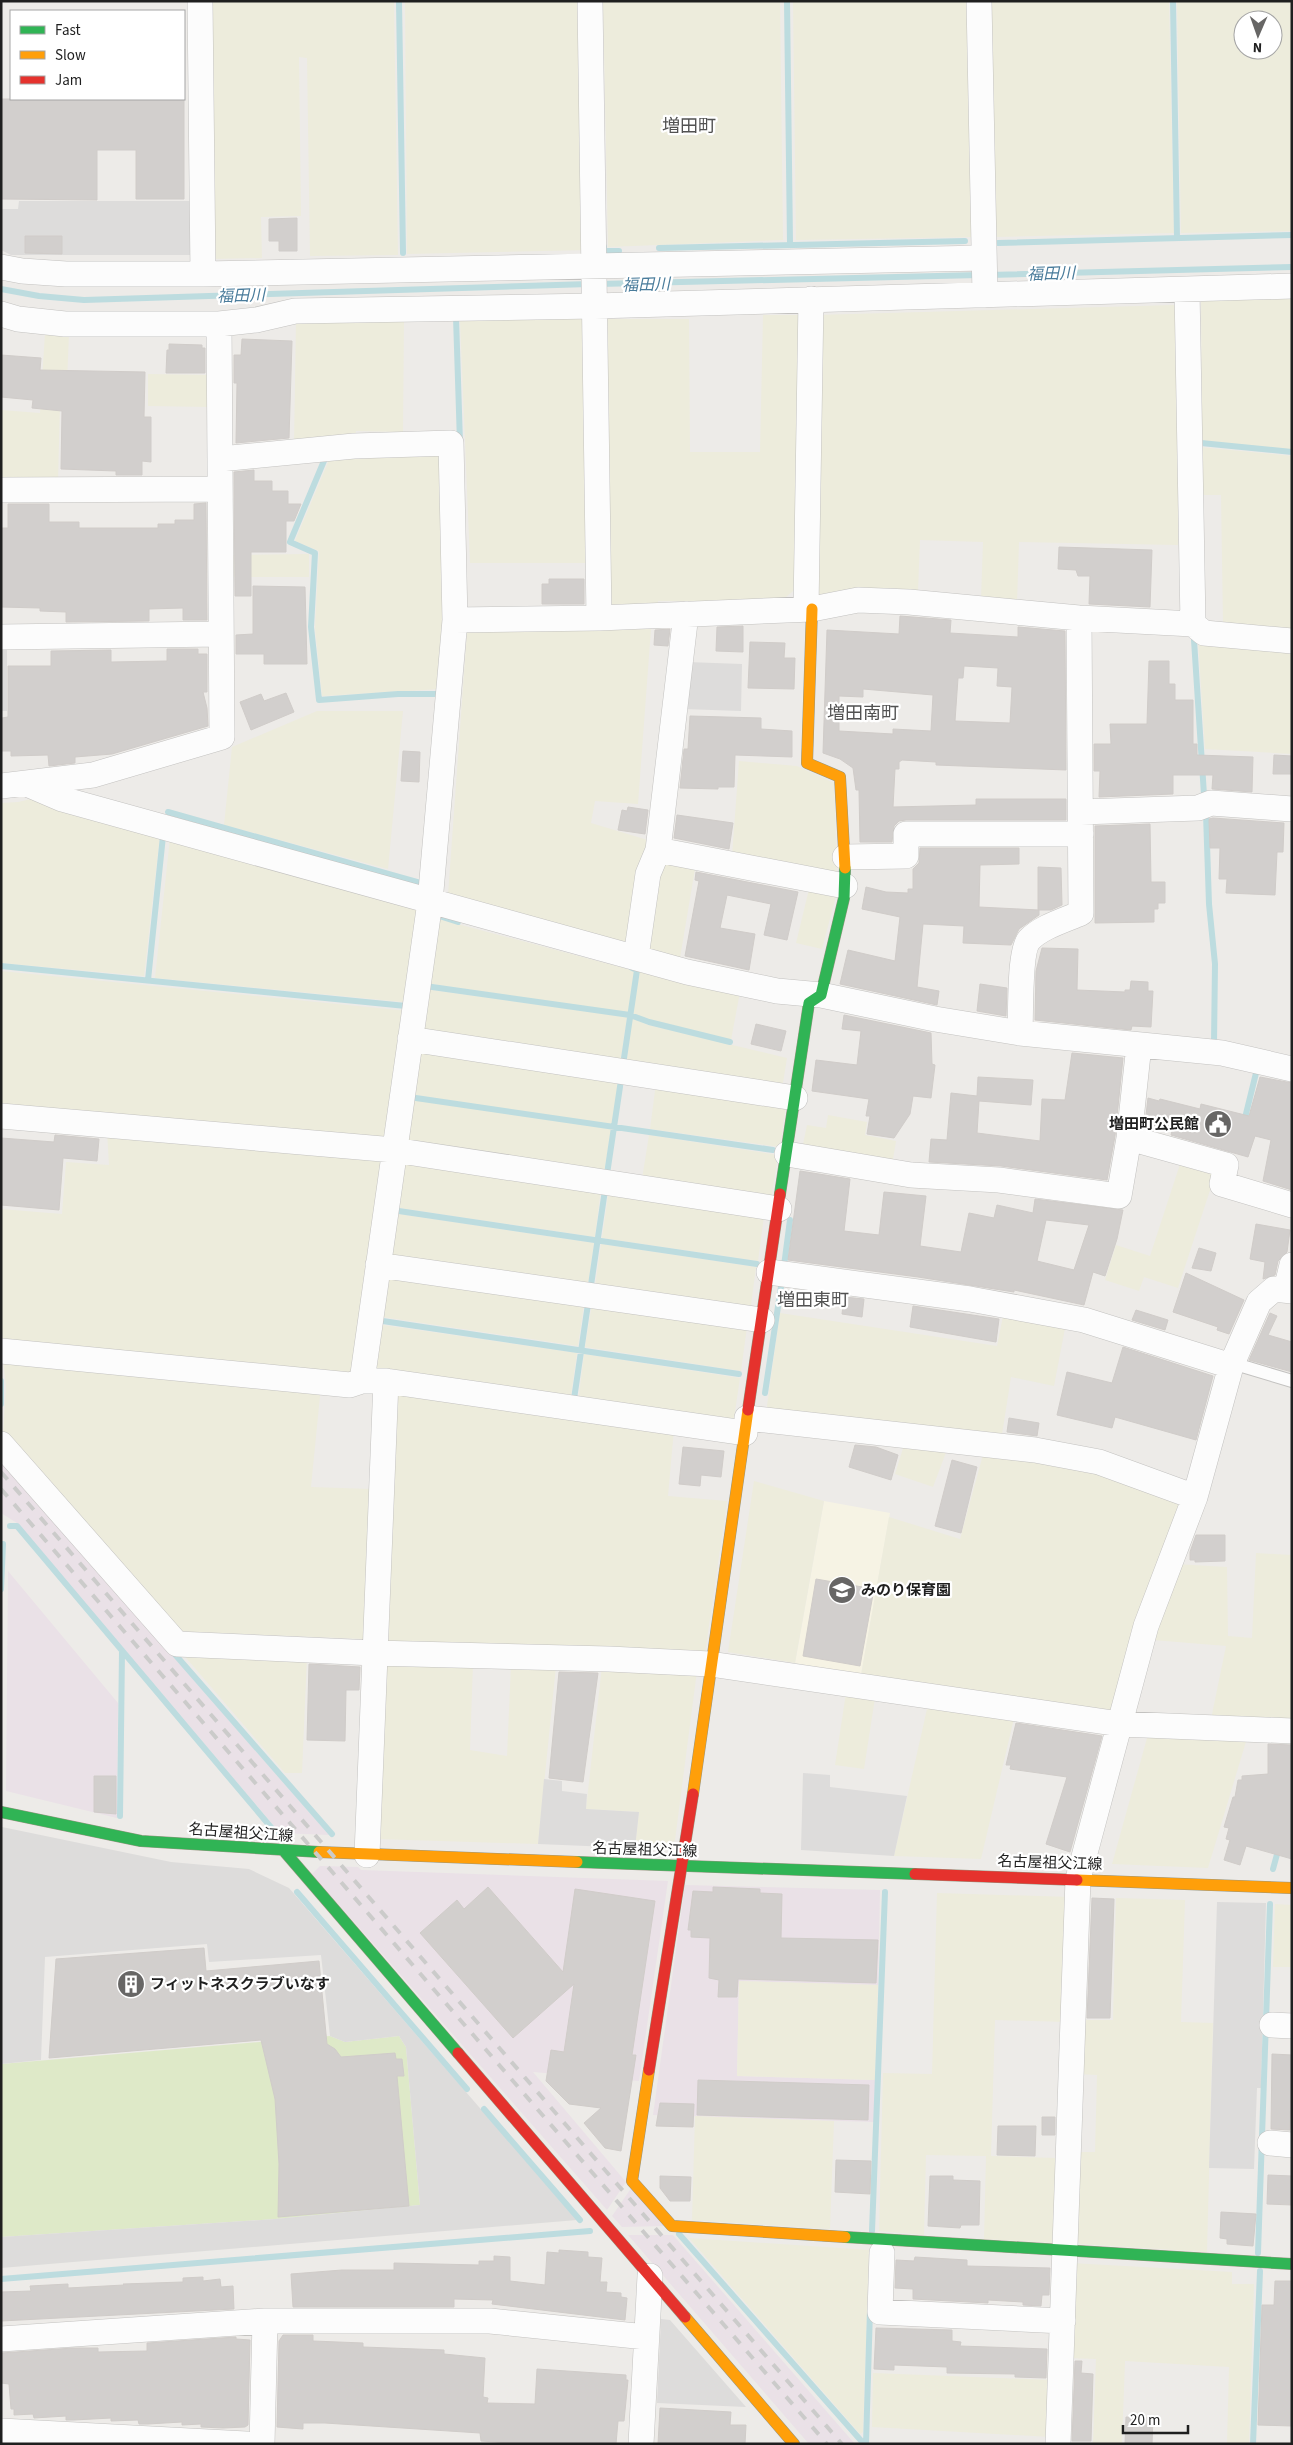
<svg xmlns="http://www.w3.org/2000/svg" width="1293" height="2445" viewBox="0 0 1293 2445" font-family="'Source Sans 3','Noto Sans JP',sans-serif">
	<rect width="100%" height="100%" fill="#edebe8"/>
	<!-- industrial -->
	<path fill="#eae1e7" d="M1,1454l31,40 297,341 -49,-2 -263,-310 -16,-10z
		M8,1571l110,132 -1,115 -111,-27z
		M320,1866l38,1 3,3 307,11 -29,200 -106,-9 93,110 -19,28 -295,-336z
		M685,1885l195,5 -2,95 -139,-4 -2,95 138,4 -1,42 -221,-7z
		M632,2187l32,39 -42,1 -10,-11z
		M628,2235h45l182,209h-46z"/>
	<!-- education -->
	<path fill="#f6f3e4" d="M824,1501l66,12 -29,162 -66,-12z"/>
	<!-- farmland -->
	<path fill="#edecdc" fill-rule="evenodd" d="M209,1h185l4,254 -88,1 -3,-198 -8,-1 2,159 -40,1 1,41 -50,1z
		M405,1h180l4,249 -182,4z
		M603,1h177l3,239 -175,7z
		M793,1h177l4,236 -178,3z
		M989,1h180l5,232 -180,4z
		M1177,1h115v230l-111,2zM1243,20h30v30h-30z
		M1292,295v156l-90,-10 -1,-143z
		M1174,305l4,3v237l-159,-3 -2,61 -36,-4 2,-57 -63,-2 -2,51 -25,-3 -44,2 -36,8 4,-283z
		M763,315h41l-6,272 -17,14h-123v9h-47l-11,-291h89l1,133h70z
		M404,318l-1,114 -47,-1 -1,7 -61,6 2,-124z
		M589,318l1,245h-120l-10,-243z
		M45,333l24,1 -3,72h-6l-2,74h-57v-70l39,3z
		M148,374l63,1 -1,32 -62,-1z
		M1199,447l93,9v175l-69,-6 -2,-130h-22z
		M443,455l5,165 -7,69 -119,7 -7,-68 4,-77 -24,-10 34,-81z
		M309,554v23h-76v-22z
		M651,629l-13,175 -43,-3 -4,22 60,18 -25,104 -178,-50 19,-263z
		M1198,640l94,9v105l-87,-5z
		M317,711h86l-15,158 -164,-44 8,-78z
		M739,761l58,5 37,17 3,96 -105,-23z
		M31,799l129,36 -16,141 -143,-13v-160l17,-1z
		M170,838l247,69 -14,95 -248,-24z
		M666,856l30,7 -16,95 -34,-9 10,-72z
		M810,885l27,7 -15,57 -26,-6z
		M435,918l200,53 -6,42 -204,-30z
		M640,967l100,25 -9,48 -80,-20 -19,-7z
		M1,971l407,40 -19,125 -6,5 -382,-32z
		M424,989l203,28 -7,48 -200,-30z
		M632,1018l16,7 139,33 -5,31 -156,-23z
		M415,1050l204,27 -7,48 -203,-31z
		M656,1083l130,21 -6,43 -130,-18z
		M408,1099l203,30 -7,44 -203,-30z
		M828,1115l39,7 -2,13 31,6 -4,24 -90,-16 5,-24 19,3z
		M107,1132l277,22 -30,221 -353,-32v-134l61,5 4,-52 43,3z
		M649,1135l129,20 -7,45 -129,-21z
		M1182,1158l35,11 -39,119 -34,-11 -5,14 -34,-11 11,-35 34,11z
		M400,1160l201,28 -6,49 -202,-30z
		M609,1189l155,27 -6,45 -156,-23z
		M392,1213l202,30 -6,43 -203,-30z
		M601,1244l155,23 -6,46 -155,-26z
		M383,1272l201,32 -6,42 -202,-30z
		M592,1304l155,23 -6,44 -156,-24z
		M1004,1311l62,12 -12,63 -43,-9 -10,64 -235,-28 14,-100 217,33z
		M376,1324l201,29 -7,49 -193,-28 -7,-11z
		M584,1354l156,24 -7,47 -155,-22z
		M3,1359l318,27 -10,101 60,2 -6,150 -193,-8 -169,-197 3,-47z
		M392,1392l282,37 -6,67 59,5 -22,152 -321,-12z
		M905,1442l43,5 -15,40 -38,-13z
		M984,1451l57,5 144,43 -70,214 -254,-38 28,-158 71,22z
		M754,1481l70,20 -29,162 -67,-11z
		M1256,1553l36,2v171l-82,-2 16,-78 -73,-6 23,-76 51,3 1,69 24,2z
		M181,1652l126,4 -5,117h-17z
		M473,1663l-3,87 37,6 4,-92 45,2 -18,178 -160,-5 5,-175z
		M602,1666l95,5 -22,169 -11,10 -29,-2 4,-36 -53,-3z
		M846,1693l29,5 -11,71 -29,-4z
		M929,1700l86,14 -34,145 -87,-3z
		M1149,1731l99,4 -40,133 -96,-4z
		M937,1893l134,4 -3,125 -73,-2 -4,136 65,2 -3,85 -69,-4 2,-83 -60,-1 -2,80 -45,-4 4,-158 49,1z
		M1116,1898l69,2 -4,122 32,1 -6,229 -127,-8 -8,-8 3,-84h20l2,-77 -20,-1 2,-54h34z
		M1275,1904l17,1v62h-19z
		M739,1981l139,4 -3,95 -138,-4z
		M695,2116l139,5 -4,108 -138,-9z
		M689,2238l180,12 -6,182 -3,2z
		M1071,2263l161,9v12h22l-5,160 -22,-1 2,-76 -104,-6 -3,83h-29l3,-85 -30,-1z
		M873,2373l178,7 -1,57 -178,-10z"/>
	<!-- grass -->
	<path fill="#dee9c8" d="M330,2036l15,6 54,-6 7,11 14,158 -145,14 -274,18v-173z"/>
	<!-- parking -->
	<path fill="#dddcdb" d="M19,201h172v54h-180l-10,-5v-41h17z
		M1,648h6v63h-6z
		M687,662l55,2 -1,47 -58,-2z
		M803,1773l27,2v12l77,9 -13,60 -93,-6z
		M544,1779l18,2v10l25,3 -1,15 53,3 -4,36 -97,-4z
		M2,1827l169,35 78,7 40,19 288,332 -576,48v-31l274,-18 145,-14 -14,-158 -7,-11 -54,6 -15,-6 -9,-81 -112,7 -2,-18 -162,13 -4,103 -40,4z
		M1217,1902l49,1 -5,185h-4l-3,81 -45,-1z
		M661,2319l9,1 76,87 -89,-4z"/>
	<g fill="none" stroke-linecap="round" stroke-linejoin="round">
		<!-- stream -->
		<path stroke="#bddcdf" stroke-width="6" d="M399,1l4,252
			M787,1l3,243
			M1173,1l4,237
			M998,243l294,-8
			M604,247v4h15
			M659,248l306,-7
			M989,275l303,-8
			M599,284l380,-9
			M1,289l38,7 45,4 505,-16
			M460,443l-4,-126h5
			M1201,443l91,9
			M328,456h-2l-36,86 25,11 -4,74 8,73 79,-6h44
			M1194,640l10,155
			M168,812l256,72
			M1206,814l3,90 6,60 -1,79
			M436,915l22,7
			M1,966l405,40 1,-4
			M148,980l15,-144
			M425,986l205,29 19,7 81,20
			M623,1065l14,-95 -5,-2
			M409,1097l364,53
			M1244,1122l13,-53
			M607,1174l14,-94
			M392,1210l365,54
			M784,1266l6,-46
			M591,1285l14,-95
			M376,1320l363,54
			M1,1381v23
			M765,1393l17,-113
			M574,1399l14,-95
			M10,1526h7l258,306
			M1,1589l2,-45
			M172,1651l160,183
			M120,1816l2,-165
			M1273,1869l6,-22
			M297,1892l170,197
			M484,2109l96,111
			M872,2231l13,-339
			M679,2234l185,210
			M1258,2253l12,-349
			M1,2279l589,-48
			M866,2444l4,-134
			M1253,2444l7,-173"/>
	</g>
	<!-- building -->
	<path fill="#d2cfcd" stroke="#d0ccc9" fill-rule="evenodd" d="M1,99h183v100h-48v-49h-39v50l-96,-1z
		M297,218v33h-18v-10h-10v-22z
		M25,236h37v18l-37,-1z
		M242,339l50,2 -3,97 -53,5 1,-60h-3v-28h7z
		M169,344l33,1v3h3v25h-39l1,-23h2z
		M1,355l40,3 -1,12 105,2 -1,45h7v45l-9,-1v14h-26v-4l-55,-2 1,-58 -30,-3 1,-8 -32,-3z
		M254,470v11h18v10h16v13h13l-7,17h-8v31h-35v44h-16l-1,-124z
		M206,503l1,117h-24v-12l-34,1v12l-83,1v-10l-26,-1v-3l-39,-1v-79h7v-24h41v18h30v6h79v-4h17v-4h19v-16z
		M1059,547l93,3 -2,57 -61,-3 1,-28h-12l-2,-6 -18,-1z
		M549,579h35v25h-42v-20h7z
		M253,586l52,1 2,77h-43v-10h-28v-19l17,-1z
		M900,616l51,4 -1,13 68,4v-10l47,4 1,139 -130,-5v-3l-34,-2 -3,2v7h-4l-2,38 83,-2v-6h90v21h-160l-7,1 -5,5 -2,16h-32l-1,-52h-3l-3,-22 -13,-9 -17,-6 4,-123 72,4zM964,666l34,2 -1,18 15,1 -2,36 -55,-2 3,-43h5zM863,689l70,6 -2,36 -38,-2v5l-54,-3v-35l24,1z
		M743,626v26l-27,-1 1,-24z
		M670,629l-2,17 -14,-1 1,-15z
		M750,642l35,1 -1,15h11l-1,31 -46,-1z
		M167,649h31v5h9v38h-4l4,16 1,18 -96,28 -37,3v6l-26,3 -1,-11 -37,1v-5h-9v-33l6,-1v-51h43v-15l60,-1v12l56,-1z
		M1149,661h20v23h6v16h18v44h4v11l56,2 -1,35 -40,-3 1,-14h-40v19l-74,3 1,-26h-6v-27h17l-1,-20h37z
		M286,693l8,19 -43,18 -11,-28 21,-8 3,7z
		M690,716l71,2v11l31,2v26l-57,-2 -1,32h-16v2l-38,-1 4,-39h4z
		M403,751l17,1 -1,30 -18,-1z
		M1274,755l18,1v18h-19z
		M628,807l20,3 -3,24 -27,-4 4,-20 5,1z
		M677,815l56,8 -4,26 -55,-11z
		M1213,818l71,5 -1,29h-6l-2,43 -49,-2 1,-14h-8l1,-31h-10l-1,-29z
		M1150,824l1,58h14v21h-7v6h-4v13l-59,1v-97z
		M920,848h99v16l-39,1 -1,42 60,3v5l-20,14 -8,16 -48,-2 1,-17 -41,-2 -6,63 22,4 -2,14 -97,-21 8,-34 47,11 5,-44 -38,-8 4,-22 20,5 22,1v-4h5v-20l6,-6z
		M1038,867l23,1 1,37 -11,5h-13z
		M696,872l102,20 -11,48 -23,-5 7,-31 -44,-9 -7,33 35,6 -6,36 -64,-14 14,-75 -4,-1z
		M1042,948l36,1 -1,41 48,2v-2h5l1,-9 17,1v9h5l-2,36 -19,-1 -1,4 -96,-10 1,-49z
		M980,984l27,4 -1,28 -29,-5z
		M844,1015l87,18 1,31 3,1 -4,33 -18,-2 -3,18 -16,24 -27,-4 3,-18h-4l3,-17 -57,-8 4,-31 41,5 4,-34 -19,-2z
		M756,1024l30,7 -5,20 -30,-7z
		M1072,1053l51,5 -8,78 -8,44 -106,-14 -72,-4 2,-23 16,1 4,-47 26,3 1,-19 55,3 -2,25 -52,-4 -2,32 63,8 2,-42 23,1z
		M1260,1077l32,6v107l-29,-9 8,-41 -16,-4 -7,21 -77,-22 1,-4 -27,-7 3,-26 11,3 1,-2 40,10 1,-5 48,12z
		M55,1135l44,4 -2,22 -34,-3 -4,52 -58,-5v-67l53,4z
		M800,1171l50,8 -6,52 35,4 5,-43 42,4 -6,50 41,6 8,-39 25,5 3,-13 36,8 2,-14 88,11 -6,29 -12,37 -12,-4 -9,33 -70,-15v2l-96,-15 -130,-17zM1046,1220l43,5 -15,45 -37,-9z
		M1256,1224l34,6 -3,22 -9,9 -3,14 -12,4 2,-17 -15,-3z
		M1199,1248l17,5 -5,18 -19,-3z
		M1186,1273l58,27 -15,34 -12,-4 1,-3 -45,-15z
		M844,1297l20,2 -2,18 -20,-3z
		M913,1306l86,13 -3,23 -86,-15z
		M1136,1310l32,10 -3,10 -33,-10z
		M1270,1313l7,3 -9,19 24,7v30l-43,-12z
		M1123,1347l90,29 -17,64 -81,-23 -3,11 -55,-13 10,-43 45,11z
		M1009,1418l30,5 -2,13 -30,-4z
		M855,1445l21,2 22,8 -7,25 -42,-13z
		M683,1447l41,4 -3,26 -20,-2 -1,11 -21,-2z
		M952,1460l25,7 -16,66 -26,-7z
		M1196,1535h29v26l-30,1v-2h-5v-8z
		M816,1579l58,10 -14,77 -57,-10z
		M309,1664l51,3 -1,23h-13l-1,51 -38,-1z
		M559,1672l39,1 -15,109 -34,-4z
		M1016,1723l86,13 -32,116 -24,-8 21,-67 -57,-8 1,-4h-5z
		M1268,1744l24,1v114l-46,-13 -6,19 -16,-5 6,-20 -4,-1 3,-11 -5,-1 9,-30h2l3,-17h4v-4l26,-2z
		M94,1776h22v38l-22,-2z
		M488,1887l75,85 12,-83 80,12 -23,154h4l-15,96 -16,-3 -21,-25 17,-15 -32,-4 -23,-23 5,-31 13,2 10,-68 -61,54 -93,-105 37,-33 7,9z
		M713,1887l47,2v4l22,1 -1,44 97,2 -2,43 -138,-4 -1,18h-19l1,-17 -10,-2 1,-40 -19,-1v-7h-3l5,-39 20,1z
		M1092,1898l22,1 -4,119h-23z
		M204,1948l2,23 113,-10 8,83 8,5 6,8 54,-4 1,6h6l2,17h-7l12,130 -131,11 1,-53 -4,-65 -14,-59 -212,18 7,-99z
		M1272,2054l20,1 -2,75 -19,-1z
		M698,2080l171,5 -1,35 -171,-5z
		M660,2103l34,1 -1,23 -37,-1z
		M1042,2117h13v18h-13z
		M998,2126h38l-1,30 -38,-1z
		M836,2160l35,1 -1,33 -35,-2z
		M1268,2175l24,1v29l-25,-1z
		M660,2176l31,1 -1,24h-20l-10,-13z
		M930,2176h23v4l27,1 -1,44h-18l-1,3 -32,-2z
		M1221,2212l35,2 -3,32 -26,-2v-5l-7,-1z
		M559,2250l29,2v5l14,1 -2,24h7l-1,10 15,1v4l6,1 -2,22 -133,-16 1,-4 -39,-1v8h-161l-2,-33 51,-4h52v-7l85,2v-4h15v-5l16,1v24l35,4 2,-33 12,1z
		M915,2257l52,3v6l83,2 -1,27h-7l-1,11 -18,-1v-3l-35,-2v3l-75,-4v-10l-18,-1 1,-28 18,1z
		M203,2277v4l17,-2 1,8 12,-1 1,23 -233,12v-29l30,-1 -1,-5 38,-2v4l56,-3 -1,-1 60,-2v-4z
		M1275,2281h17v145l-34,-1 4,-120h12z
		M876,2328l76,2v11l9,1 -1,4 87,3 -1,29 -31,-1v-3l-68,-1v-6l-53,-2v5l-20,-1z
		M283,2335h30v6l50,2v4l81,3v4l41,4 -2,39 5,1 -1,5 48,1 2,-35 89,6v5h2l-4,41h-6l-2,23h-90l-45,-3 -1,-8 -155,-10h-22v6l-26,-2 2,-86z
		M236,2337v2l14,1 -2,85 -3,2 -22,1 -22,-1v-3l-19,1v-3l-34,2h-9l-1,-4 -27,1v-3l-37,2h-8v-4l-32,2 -1,-4 -19,1v-6h-3l-2,-25 -8,-1v-30l72,-5h25v4l49,-1v-8z
		M1075,2361h7l-1,12 12,1 -2,67h-19z
		M660,2408l71,4 -1,13h16l-1,19h-87z
		M1126,2417l27,1 -1,26h-27z"/>
	<g fill="none" stroke-linecap="round" stroke-linejoin="round">
		<!-- lane casing -->
		<g stroke="#c3c2c0" stroke-width="14">
			<path id="lane" d="M1232,1363l60,18"/>
		</g>
		<!-- street casing -->
		<g stroke="#c3c2c0" stroke-width="26">
			<path id="street" d="M200,1l3,273
				M590,1l9,617
				M979,1l6,294
				M1,267l21,4 44,3h137l781,-16
				M1187,289l6,335
				M1,314l17,5 47,5h154l3,413 -129,38 -92,11
				M219,324l37,-4 39,-9 300,-5 697,-20
				M220,459l134,-13 97,-3 4,177
				M1,490l219,-1
				M806,609l5,-310
				M1,637l220,-3
				M27,784l35,15 625,173 90,19 44,4 114,24 85,14 202,20 70,16
				M1081,812l117,-4 13,-5 81,6
				M658,850l187,36
				M845,857l61,-1v-22h175
				M636,957l12,-83 10,-24 28,-236
				M1020,1033c1,-18 -1,-81 9,-93 12,-13 36,-20 52,-27l-2,-295
				M410,1039l385,59
				M1,1116l393,34 385,59
				M1129,1138l97,27 -4,19 70,21
				M787,1154l124,21 88,5 120,16 10,-58 10,-93
				M378,1265l384,55
				M769,1272l201,27 114,21 147,46
				M1286,1290l6,-25
				M1,1351l349,34 12,-4h24l359,52
				M362,1381l68,-479 25,-282 144,-2 213,-9 46,-9 51,2 170,16 114,6 11,9 88,8
				M747,1418l288,32 64,12 96,35
				M1,1444l176,200 197,9 235,6 101,5 410,60 172,7
				M367,1855l19,-474
				M1272,2025l20,1
				M1270,2143l22,2
				M882,2253l-2,59 183,9
				M1,2339l264,-18h225l156,16
				M1,2431l245,13
				M262,2444l3,-123
				M641,2444l9,-168
				M1058,2444l20,-565 68,-253 49,-129 36,-131 28,-64 15,-13 18,2"/>
		</g>
		<!-- fast casing -->
		<g stroke="#979681" stroke-width="12">
			<path id="fast" d="M780,1194l29,-191 12,-8 23,-97 1,-30
				M1,1812l140,29 178,11
				M284,1851l174,202
				M577,1862l338,12
				M845,2237l447,27"/>
		</g>
		<!-- slow casing -->
		<g stroke="#979681" stroke-width="12">
			<path id="slow" d="M812,609l-5,154 33,14 5,91
				M693,1794l55,-384
				M319,1852l258,10
				M1077,1880l215,8
				M649,2070l-17,111 40,45 173,11
				M685,2317l109,127"/>
		</g>
		<!-- jam casing -->
		<g stroke="#979681" stroke-width="12">
			<path id="jam" d="M748,1410l32,-216
				M915,1874l162,6
				M458,2053l227,264
				M649,2070l44,-276"/>
		</g>
		<!-- lane -->
		<use href="#lane" stroke="#fcfcfc" stroke-width="12"/>
		<!-- street -->
		<use href="#street" stroke="#fcfcfc" stroke-width="25"/>
		<!-- fast -->
		<use href="#fast" stroke="#30b455" stroke-width="11"/>
		<!-- slow -->
		<use href="#slow" stroke="#ff9f0a" stroke-width="11"/>
		<!-- jam -->
		<use href="#jam" stroke="#e5322d" stroke-width="11"/>
		<!-- rail -->
		<path stroke="#cbcbca" stroke-width="4" stroke-dasharray="10 10" stroke-linecap="butt" d="M1,1472l841,972
			M1,1489l826,955"/>
	</g>
	<!-- icons -->
	<defs>
		<g id="civic-disc" transform="scale(1.4375)"><circle r="9.5" fill="#676665" stroke="#fff"/><path d="M-.6-6.5H3V-4.5H.6V-3L4-1V1h2V6H-6V1h2V-1L-.6-3ZM-1.2 2.5V6h2.4V2.5Z" fill="#fff"/></g>
		<g id="school-disc" transform="scale(1.4375)"><circle r="9.5" fill="#676665" stroke="#fff"/><path d="M0-5L7-2L0 1L-7-2ZM-4 1L0 2.5L4 1V4Q0 6-4 4Z" fill="#fff"/></g>
		<g id="building-disc" transform="scale(1.4375)"><circle r="9.5" fill="#676665" stroke="#fff"/><path d="M-4-6H4V6H1V3H-1V6H-4ZM-2.5-4.3h1.7v1.8h-1.7ZM.8-4.3h1.7v1.8H.8ZM-2.5-1h1.7V.8h-1.7ZM.8-1h1.7V.8H.8Z" fill="#fff"/></g>
	</defs>
	<g fill-rule="evenodd">
		<use href="#civic-disc" x="1218" y="1124"/>
		<use href="#school-disc" x="842" y="1590"/>
		<use href="#building-disc" x="131" y="1984"/>
	</g>
	<g text-anchor="middle" dominant-baseline="central" stroke-width="4.5" stroke-linejoin="round" paint-order="stroke">
		<!-- poi labels -->
		<g font-size="15" font-weight="bold" fill="#1f1f1f" stroke="#fff" text-anchor="start">
			<text x="1199" y="1124" text-anchor="end">増田町公民館</text>
			<text x="861" y="1590">みのり保育園</text>
			<text x="150" y="1984">フィットネスクラブいなす</text>
		</g>
		<!-- street labels -->
		<g font-size="15" fill="#1f1f1f" stroke="#fff">
			<text transform="translate(241 1833) rotate(4)">名古屋祖父江線</text>
			<text transform="translate(645 1850) rotate(2)">名古屋祖父江線</text>
			<text transform="translate(1050 1863) rotate(2)">名古屋祖父江線</text>
		</g>
		<!-- water labels -->
		<g font-size="16" font-style="italic" fill="#4a7c9b" stroke="#fff">
			<text transform="translate(1051 274) rotate(-2)">福田川</text>
			<text transform="translate(646 285) rotate(-2)">福田川</text>
			<text transform="translate(241 296) rotate(-2)">福田川</text>
		</g>
		<!-- quarter labels -->
		<g font-size="18" fill="#525252" stroke="#fff">
			<text x="689" y="126">増田町</text>
			<text x="863" y="713">増田南町</text>
			<text x="813" y="1300">増田東町</text>
		</g>
	</g>
	<!-- border -->
	<rect width="1293" height="2445" fill="none" stroke="#1f1f1f" stroke-width="5"/>
	<!-- legend -->
	<rect x="10" y="10" width="175" height="90" fill="#ffffff" stroke="#a5a5a5"/>
	<rect x="20" y="26" width="25" height="8" fill="#30b455" stroke="#a5a5a5"/>
	<text x="55" y="35" font-size="15" fill="#1f1f1f">Fast</text>
	<rect x="20" y="51" width="25" height="8" fill="#ff9f0a" stroke="#a5a5a5"/>
	<text x="55" y="60" font-size="15" fill="#1f1f1f">Slow</text>
	<rect x="20" y="76" width="25" height="8" fill="#e5322d" stroke="#a5a5a5"/>
	<text x="55" y="85" font-size="15" fill="#1f1f1f">Jam</text>
	<!-- north arrow -->
	<g transform="translate(1258 35) rotate(182)"><circle r="24" fill="#ffffff" stroke="#a5a5a5"/>
	<path d="M0-4L9 19L0 12L-9 19Z" fill="#676665"/>
	<text y="-8" font-size="14" font-weight="bold" text-anchor="middle" fill="#1f1f1f">N</text>
	</g>
	<!-- scale -->
	<path d="M1123 2425v8h65v-8" fill="none" stroke="#1f1f1f" stroke-width="2.5"/>
	<text x="1130" y="2425" font-size="15" fill="#1f1f1f" stroke="#ffffff" stroke-width="4" paint-order="stroke">20 m</text>
</svg>
